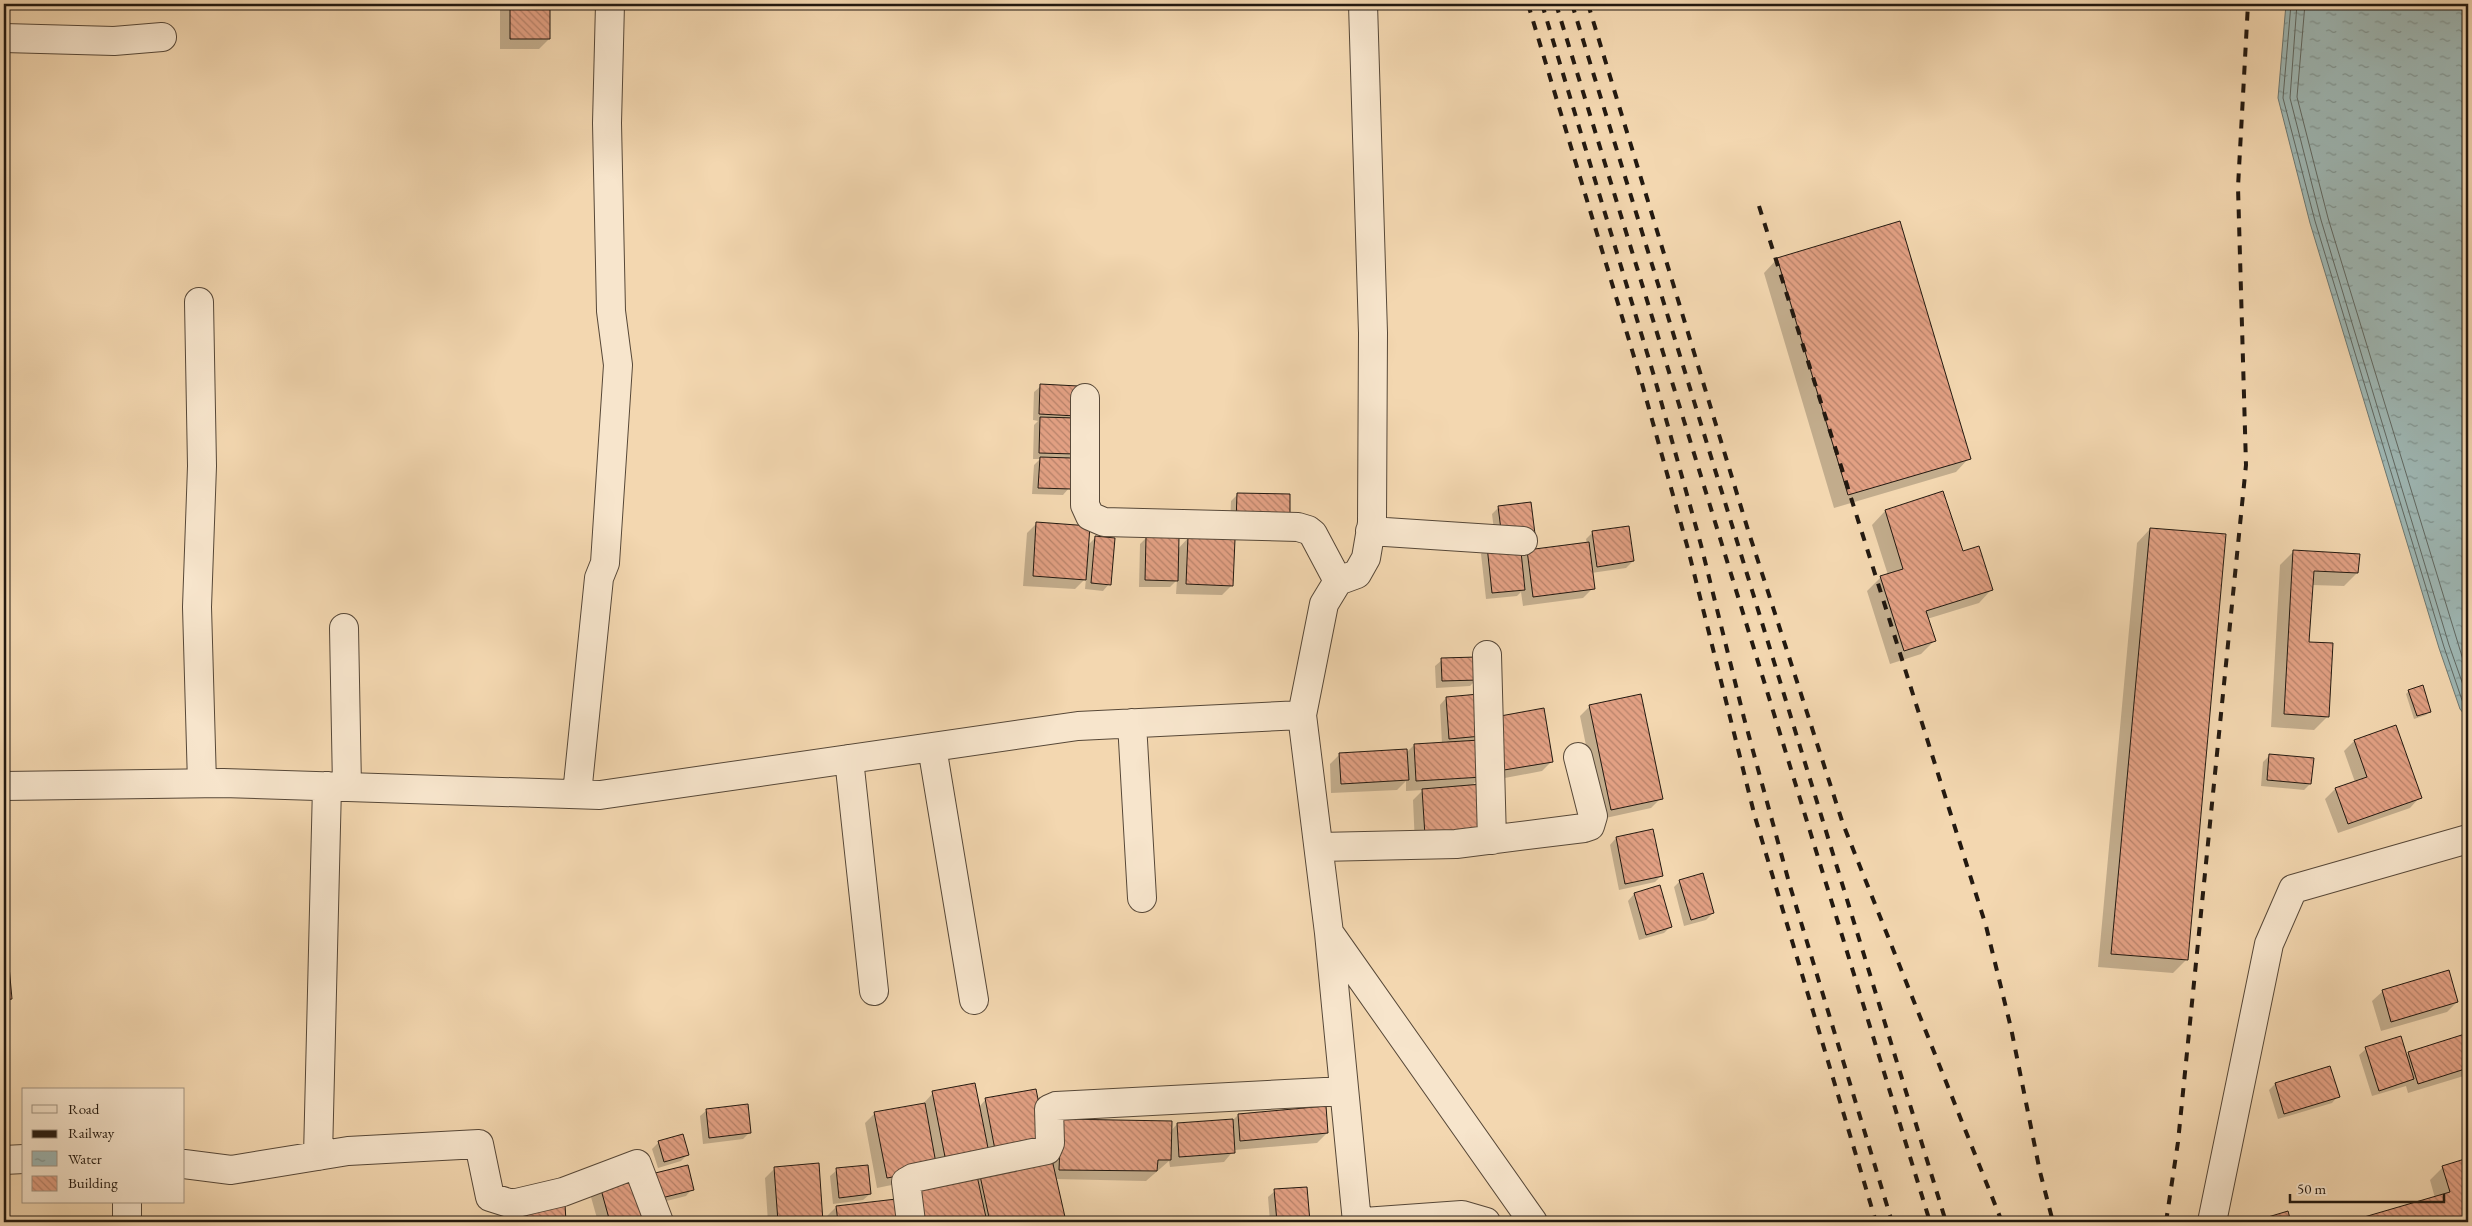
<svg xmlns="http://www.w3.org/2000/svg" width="2472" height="1226" viewBox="0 0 2472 1226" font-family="'EB Garamond',serif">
	<defs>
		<pattern id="water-ripples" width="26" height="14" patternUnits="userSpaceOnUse" patternTransform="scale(1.25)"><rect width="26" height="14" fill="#9eb7b4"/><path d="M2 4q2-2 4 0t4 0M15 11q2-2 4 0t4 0" fill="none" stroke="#809491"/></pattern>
		<pattern id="building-back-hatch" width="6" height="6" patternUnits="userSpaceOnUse" patternTransform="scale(1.25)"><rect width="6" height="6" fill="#e2a083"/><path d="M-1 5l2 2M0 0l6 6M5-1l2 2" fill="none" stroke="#b7826a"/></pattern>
	</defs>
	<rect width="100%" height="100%" fill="#f3d7b0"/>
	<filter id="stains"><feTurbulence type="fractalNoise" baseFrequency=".004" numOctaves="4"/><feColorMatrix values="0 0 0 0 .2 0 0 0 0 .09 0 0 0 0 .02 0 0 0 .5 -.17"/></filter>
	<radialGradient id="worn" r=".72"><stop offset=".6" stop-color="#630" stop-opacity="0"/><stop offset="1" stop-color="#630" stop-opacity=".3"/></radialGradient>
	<!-- water -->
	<path fill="url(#water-ripples)" stroke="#6d7872" d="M2286,4h182v715l-8,-10 -21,-61 -129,-425 -32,-125z"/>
	<!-- shadow -->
	<path fill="#0003" d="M500,4h49v35l-10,10h-39z
		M1777,259l192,199 -13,14 -122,36 -70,-235z
		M1041,386l34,29 -1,38 -6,6 1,29 -6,7 -31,-1 2,-29 6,-6h-7l1,-34 4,-4 -5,-1 1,-28z
		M1942,493l20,60 30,36 -13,14 -52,16 7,22 -13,13 -31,10 -23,-73 13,-13 8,-3 -16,-50 13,-14z
		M1237,495h52l-59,35 1,-29z
		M1499,507l19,34 2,17 7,-7 60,-8 -1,-4 6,-6 41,28 -7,7 -35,5 2,15 -10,10 -60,8 -2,-14 -4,4 -31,3 -5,-45 6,-7 9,-1 -4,-32z
		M1037,523l50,23 8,-8 14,46 -6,7 -18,-2 1,-11 -11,11 -52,-3 4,-53z
		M2150,529l75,7 -39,424 -13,13 -75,-6 39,-424z
		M1146,538l31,12 11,-12 44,47 -10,10 -46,-1 1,-14 -7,7h-31l1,-43z
		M2294,551l63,22 -13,13 -32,-1 -4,58 20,73 -14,14 -43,-3 9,-162z
		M1442,660l35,19 -7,7 -34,2 -1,-22z
		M2409,691l20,21 -3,3 -12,4 -8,-25z
		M1478,696l3,80 -66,69 -2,-45 10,-10 -17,1v-10l-9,9 -66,3 -1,-29 10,-10 66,-1 8,-8 28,-1 -2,-39 6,-7z
		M1590,706l71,92 -10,10 -50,11 -21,-103z
		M2395,726l25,71 -10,11 -72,25 -13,-34 10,-10 20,-7 -11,-31 10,-10z
		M1486,728l66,33 -10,10 -48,9z
		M2270,755l40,29 -6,6 -43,-4 2,-24z
		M1616,838l45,38 -6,6 -36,8 -9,-45z
		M1680,881l33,32 -7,7 -22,6 -10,-39z
		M1659,887l12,39 -7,7 -25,7 -11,-39 6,-7z
		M4,967h4l3,32 -7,7z
		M2383,991l74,11 -10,10 -66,19 -9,-30z
		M2468,1034l-1,41 -59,18 -2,-7 -34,10 -13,-41 7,-6 40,7 3,-3z
		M2275,1084l63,12 -6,7 -54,16 -9,-29z
		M933,1093l46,14 7,-8 60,45 -120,34 -49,10 -12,-65 10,-10 48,-9z
		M707,1110l43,22 -7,7 -40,5 -3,-28z
		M1238,1115l89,18 -10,10 -83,7 -10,12 -54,5 -1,-6 -23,20 -91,-2 9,37 -6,6h-231l-1,-5 10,-10 69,-8 74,-27 192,-41 6,-7 56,-4z
		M659,1142l28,13 -6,6 -23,7 -6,-19z
		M2468,1159v63h-116l83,-24 -5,-18 13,-13z
		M818,1165l4,57h-54l-3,-44 10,-10z
		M837,1170l33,24 -7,6 -30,4 -3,-28z
		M641,1183l51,6 -6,7 -39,10z
		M601,1187l44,35h-47l-7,-25z
		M1306,1188l2,34h-38l-2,-25 7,-6z
		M564,1206v16h-43l-1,-8z"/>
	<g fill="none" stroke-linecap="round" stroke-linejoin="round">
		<!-- shore -->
		<path stroke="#606862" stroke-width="1" d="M2291,4l-8,94 32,123 129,426 20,59 4,5
			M2297,4l-7,94 31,122 128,425 19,54
			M2305,4l-8,93 31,121 140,458"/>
	</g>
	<!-- building -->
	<path fill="url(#building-back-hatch)" stroke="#231910" d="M510,4h40v35h-40z
		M1900,221l71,238 -123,36 -71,-237z
		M1040,384l38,2 -2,30 -37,-2z
		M1040,417l36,1 -1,36 -36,-1z
		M1040,457l32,1 -1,31 -33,-1z
		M1943,491l20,60 16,-5 14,44 -67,21 10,30 -32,10 -24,-75 23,-7 -18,-59z
		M1237,493l53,1v31l-54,-1z
		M1531,502l4,32 -33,4 -4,-32z
		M1036,522l54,4 -4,54 -53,-4z
		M1629,526l5,35 -37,6 -5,-36z
		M2150,528l76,6 -38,426 -77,-6z
		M1095,536l20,2 -4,47 -20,-2z
		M1146,537h33l-1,44 -33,-1z
		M1188,537l47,2 -2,47 -47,-2z
		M1520,542l5,48 -33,3 -5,-47z
		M1589,542l6,47 -62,8 -6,-47z
		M2293,550l67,4 -2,19 -44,-2 -5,71 24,1 -4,74 -45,-3z
		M1477,657l1,23 -36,1 -1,-23z
		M2423,685l8,27 -14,4 -9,-26z
		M1479,694l3,42 -33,3 -3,-42z
		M1641,694l22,105 -52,11 -22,-105z
		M1544,708l9,54 -49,8 -9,-53z
		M2396,725l26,73 -74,26 -13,-36 32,-11 -13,-37z
		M1480,740l3,37 -67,4 -2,-37z
		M1407,749l2,31 -68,4 -2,-31z
		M2269,754l45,4 -3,26 -44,-4z
		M1482,784l2,48 -59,4 -3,-47z
		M1653,829l10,47 -38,8 -9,-47z
		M1703,873l11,40 -23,7 -12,-40z
		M1660,885l12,42 -26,8 -12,-42z
		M4,966h5l3,33 -8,1z
		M2449,970l9,32 -67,20 -9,-32z
		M2468,1033v35l-50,16 -10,-32z
		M2401,1036l13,43 -35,12 -14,-44z
		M2330,1066l10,31 -56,17 -9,-31z
		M975,1083l15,75 -43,9 -15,-76z
		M1036,1089l11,56 -51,10 -11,-57z
		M925,1103l12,66 -50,9 -13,-66z
		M748,1104l3,29 -42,5 -3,-29z
		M1326,1106l2,27 -88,8 -2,-27z
		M1061,1119l111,2 -1,39h-13l-1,11 -98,-1z
		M1233,1119l2,34 -56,4 -2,-34z
		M683,1134l6,21 -25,7 -6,-21z
		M1051,1155l14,62 -24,5h-51l-11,-51z
		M2468,1158v64h-121l103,-30 -8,-26z
		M819,1163l4,59h-45l-4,-55z
		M688,1165l6,25 -41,10 -6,-25z
		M868,1165l3,29 -32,4 -3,-30z
		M976,1171l11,51h-65l-8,-37z
		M634,1177l12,45h-36l-10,-36z
		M1307,1187l3,35h-33l-3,-33z
		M905,1198l2,24h-69l-2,-16z
		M565,1204l1,18h-39v-16z
		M2288,1211l3,11h-32l-1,-2z"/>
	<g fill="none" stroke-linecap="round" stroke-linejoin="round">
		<!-- minor casing -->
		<g stroke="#574838" stroke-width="30">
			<path id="minor" d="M4,38l110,3 48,-4
				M199,302l3,164 -5,141 5,176
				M1085,398v107l5,11 14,6 194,5 10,3 5,4 25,47
				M1370,531l153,10
				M344,628l3,159
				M1487,655l5,185
				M1302,715l22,-111 14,-23 19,-7 9,-16 6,-35 1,-190 -10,-329
				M1132,723l10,175
				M932,747l42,253
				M849,759l25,232
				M4,786l219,-3 377,12 478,-69 224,-11 27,218 28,289
				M577,794l22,-216 6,-15 13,-198 -7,-54 -4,-188 3,-119
				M1319,847l137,-3 128,-16 6,-2 3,-10 -15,-59
				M1330,934l203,288
				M318,1156l9,-370
				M4,1160l20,-1
				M184,1164l47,6 117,-19 131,-7 11,53 22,7 51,-12 74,-28 22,58
				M127,1202v20
				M911,1222l-5,-40 7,-4 134,-28 3,-7 -1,-34 7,-3 288,-15
				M1364,1222l98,-7 24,7
				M2212,1222l57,-278 24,-55 175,-50"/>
		</g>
		<!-- minor -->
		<use href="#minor" stroke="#f7e5cc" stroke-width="28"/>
		<!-- rail -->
		<path stroke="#231910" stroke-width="4" stroke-dasharray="9 9" stroke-linecap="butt" d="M1528,4l113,376 47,169 67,268 121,405
			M1542,4l112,372 47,169 43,173 46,168 102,336
			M1556,4l374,1218
			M1572,4l374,1218
			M1588,4l160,526 95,294 159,398
			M1759,206l227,720 25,102 29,144 13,50
			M2166,1222l12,-80 68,-677 -8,-278 10,-183"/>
	</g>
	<!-- margin -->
	<rect width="2472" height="1226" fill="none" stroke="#f3d7b0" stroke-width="20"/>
	<rect x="5" y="5" width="2462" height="1216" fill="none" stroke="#231910" stroke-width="2.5"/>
	<rect x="10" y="10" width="2452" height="1206" fill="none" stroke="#231910"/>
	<!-- legend -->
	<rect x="22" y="1088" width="162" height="115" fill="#f7e5cc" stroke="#a29381"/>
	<rect x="32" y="1105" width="25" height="8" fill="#f7e5cc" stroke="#a29381"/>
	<text x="68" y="1114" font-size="15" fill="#231910">Road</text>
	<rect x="32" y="1130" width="25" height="8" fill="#231910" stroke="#a29381"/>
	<text x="68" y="1138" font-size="15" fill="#231910">Railway</text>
	<rect x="32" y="1151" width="25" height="15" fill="url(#water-ripples)" stroke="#a29381"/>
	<text x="68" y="1164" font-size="15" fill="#231910">Water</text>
	<rect x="32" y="1176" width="25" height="15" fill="url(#building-back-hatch)" stroke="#a29381"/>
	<text x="68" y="1188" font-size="15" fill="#231910">Building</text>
	<!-- scale -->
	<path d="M2290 1194v8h154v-8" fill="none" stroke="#231910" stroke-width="2.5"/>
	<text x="2297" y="1194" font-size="15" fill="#231910" stroke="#f7e5cc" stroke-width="4" paint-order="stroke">50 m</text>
	<rect width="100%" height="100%" filter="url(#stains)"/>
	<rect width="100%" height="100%" fill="url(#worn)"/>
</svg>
